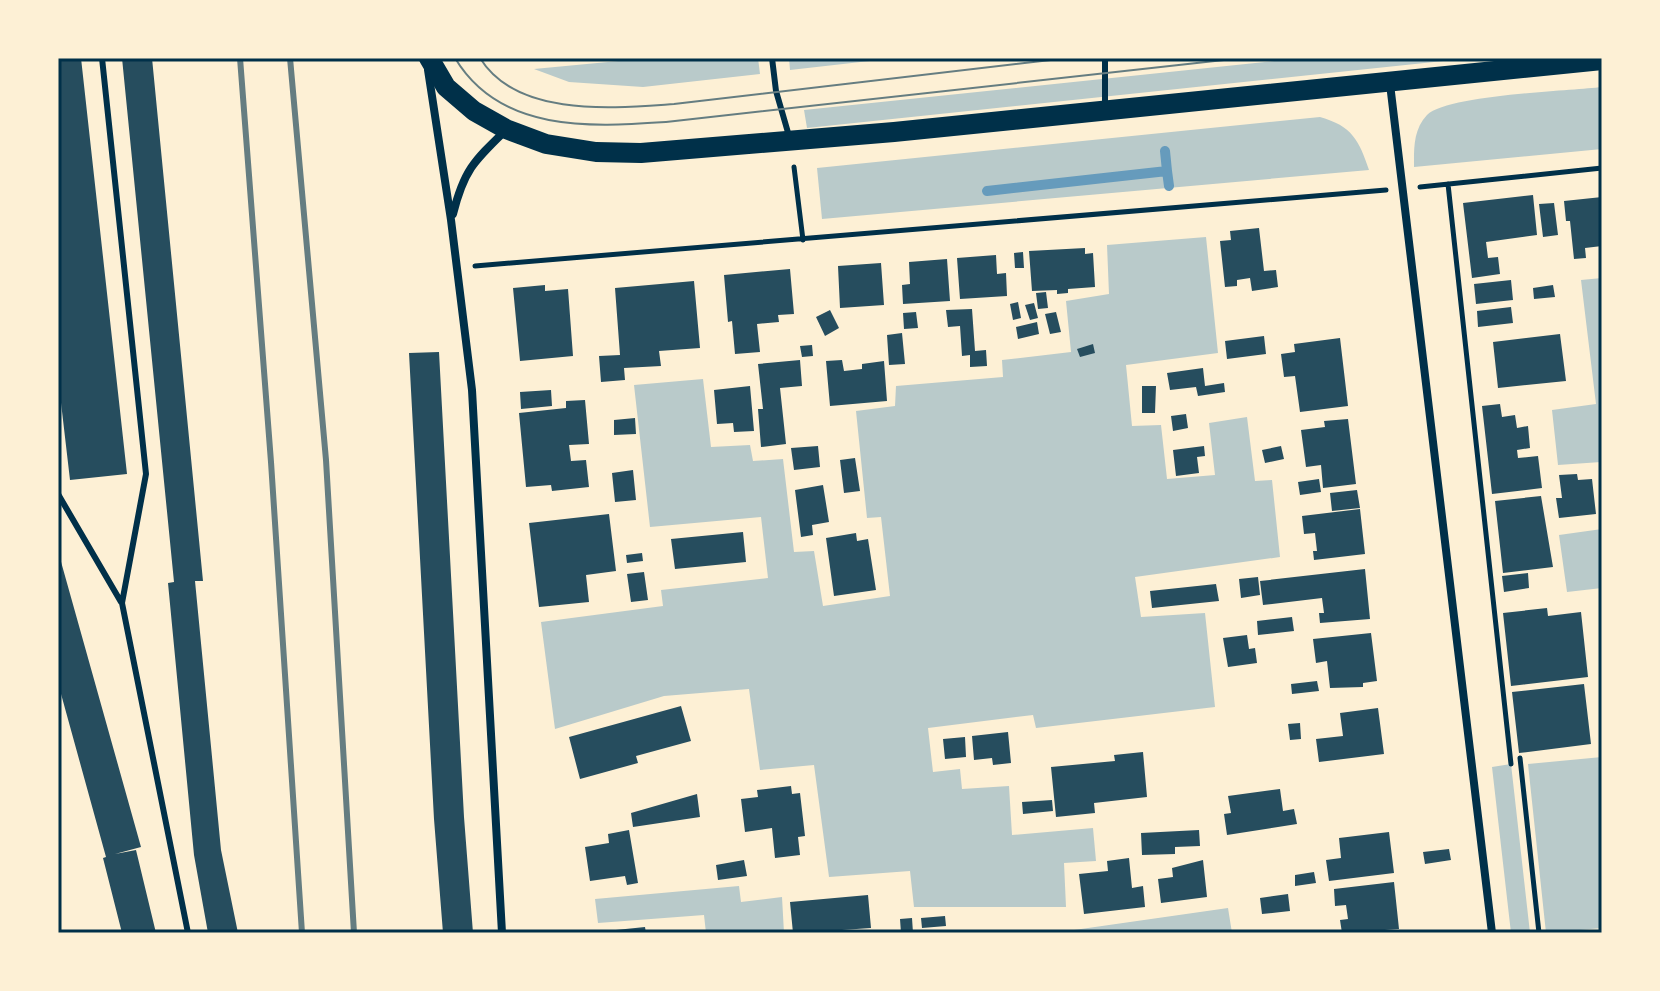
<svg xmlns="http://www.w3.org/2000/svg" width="1660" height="991" viewBox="0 0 1660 991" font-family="'PT Serif',serif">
	<rect width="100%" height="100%" fill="#fdf0d5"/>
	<!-- green -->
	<path fill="#b9caca" d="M650,58h108l2,16 -117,13 -74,-5 -35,-13z
		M789,58h107l-106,12z
		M1303,58h169l-665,70 -3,-18z
		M1602,87v62l-188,18c0,-18 -1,-37 13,-52 21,-20 140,-24 175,-28z
		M1320,117c32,9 39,23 49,53l-547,49 -5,-51z
		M1206,237l12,116 -92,12 6,61 29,-1 6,54 48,-4 -6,-52 38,-6 8,64 17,-1 8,77 -145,20 6,40 64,-4 10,94 -179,21 -3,-13 -105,13 5,44 27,-3 2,20 47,-3 3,49 81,-7 3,33 -32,2 2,44h-152l-4,-36 -81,6 -15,-112 -54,5 -11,-81 -85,7 -109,33 -14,-107 122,-16 -2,-16 107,-12 -7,-61 -111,10 -16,-142 69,-6 8,68 39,-2 3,16 30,-2 11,93 20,-1 9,55 67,-10 -9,-79 -14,1 -11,-107 39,-5 1,-20 107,-9 -1,-17 69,-8 -5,-51 43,-7 -2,-49z
		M1602,278v191l-1,-7 -43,3 -6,-55 44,-6 -15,-124z
		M1602,529v59l-35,4 -8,-57z
		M1602,757v171l-56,5 -18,-169z
		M1511,764l19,169h-19l-19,-166z
		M739,886l2,16 41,-5 2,36h-78l-2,-18 -106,8 -3,-24z
		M1228,908l4,25h-179z"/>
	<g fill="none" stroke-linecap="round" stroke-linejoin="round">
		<!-- stream -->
		<path stroke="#669bbc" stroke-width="10" d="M1165,151l2,20
			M987,191l180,-20 2,15"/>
	</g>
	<!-- building -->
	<path fill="#264d5e" d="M58,58h23l46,416 -57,6 -12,-103z
		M122,58h30l51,523h-8l26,269 17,83h-30l-14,-78 -26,-272 6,-1z
		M1533,195l4,40 -51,7 2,16 10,-1 2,17 -28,4 -9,-75z
		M1602,197v49l-17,2 1,10 -12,1 -4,-38h-4l-2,-20z
		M1554,203l4,32 -15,2 -4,-33z
		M1259,228l5,43 12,-1 2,17 -26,4 -2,-13 -13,2v6l-12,1 -5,-46 11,-1 -1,-9z
		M1085,248v6l8,-1 2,34 -27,2v4l-11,1v-4l-25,1 -3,-40z
		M1023,252l1,16h-9l-1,-15z
		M996,255l1,19 9,-1 1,23 -47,3 -3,-41z
		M947,259l3,42 -47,3 -1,-19 8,-1 -1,-22z
		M881,263l3,42 -44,3 -2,-42z
		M790,269l4,45 -16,1 1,7 -22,2 3,28 -25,2 -3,-33 -4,1 -4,-47z
		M1511,280l2,20 -37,4 -2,-20z
		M694,281l6,67 -41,3 2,15 -37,2 1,12 -24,2 -2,-26 21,-1 -5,-67z
		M545,285v6l23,-2 5,67 -53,5 -7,-73z
		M1553,285l2,12 -21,2 -1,-11z
		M1046,292l2,16 -10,1 -2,-16z
		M1018,302l3,16 -8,2 -3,-16z
		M1034,303l4,15 -8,2 -5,-15z
		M1511,307l2,16 -35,4 -1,-16z
		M972,309l3,42 11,-1 1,16 -17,1v-12l-8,1 -2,-30 -12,1 -2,-17z
		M830,310l9,18 -14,8 -9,-19z
		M916,312l2,16 -14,1 -1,-16z
		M1056,312l5,20 -11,2 -5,-20z
		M1037,322l2,12 -21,5 -2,-12z
		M902,333l3,31 -16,1 -2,-30z
		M1560,334l6,47 -68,7 -5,-46z
		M1264,336l2,18 -39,5 -2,-18z
		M1340,338l8,68 -48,6 -5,-36 -11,1 -3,-23 14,-2 -1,-8z
		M1093,344l2,9 -15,4 -3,-8z
		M812,345l1,11 -11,1 -2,-11z
		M439,352l25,465 9,116h-30l-9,-114 -25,-466z
		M800,360l2,26 -22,2 6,56 -25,3 -3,-38h5l-5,-45z
		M842,360l2,11 18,-2v-5l22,-3 3,40 -57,5 -4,-45z
		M1203,368l2,18 19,-3 1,9 -27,4 -2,-9 -26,3 -3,-17z
		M750,386l4,45 -20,1 -1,-9 -16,1 -3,-34z
		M1142,386h14l-1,27h-13z
		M551,390l1,16 -31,3 -1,-17z
		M585,400l4,44 -20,1 2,16 15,-1 3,27 -37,4 -1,-6 -25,2 -7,-74 47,-5v-7z
		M1500,404l2,13 13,-2 2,13 11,-2 2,22 -13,2 1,8 20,-2 4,32 -50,6 -10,-88z
		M1186,414l2,14 -15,3 -2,-15z
		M635,418l1,16 -22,1v-15z
		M1348,419l8,65 -33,4 -2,-23 -15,2 -5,-37 24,-3 -1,-6z
		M818,446l2,21 -26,3 -3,-22z
		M1204,446l1,10 -8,1 2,16 -23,3 -3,-26z
		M1281,446l3,13 -19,4 -3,-13z
		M855,458l5,33 -16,2 -4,-33z
		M633,470l3,30 -21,2 -3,-29z
		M1577,474l1,6 14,-1 4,35 -37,4 -3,-20h6l-3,-23z
		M1319,479l2,13 -21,3 -2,-13z
		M823,485l6,37 -17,3 1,10 -12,2 -6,-47z
		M1357,490l3,18 -28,3 -2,-18z
		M1541,496l12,71 -50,6 -8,-72z
		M1360,509l5,45 -51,6 -1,-9h4l-2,-18 -11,1 -2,-18z
		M609,514l7,57 -30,4 3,27 -50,5 -10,-84z
		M743,532l3,30 -71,7 -4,-30z
		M856,533l1,8 11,-2 8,51 -42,6 -8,-58z
		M58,551l83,296 -26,7 21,-4 20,83h-34l-19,-75 3,-1 -48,-174z
		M642,553l1,8 -16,2 -1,-8z
		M1365,569l5,50 -50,4 -1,-10h5l-2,-15 -59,7 -3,-24z
		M644,572l4,28 -17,2 -4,-28z
		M1528,573l1,15 -25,4 -2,-16z
		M1258,577l2,18 -19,3 -2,-19z
		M1216,584l3,17 -67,7 -2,-17z
		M1547,608l1,8 33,-4 7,65 -77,9 -8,-73z
		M1292,617l2,14 -36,4 -1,-14z
		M1371,633l6,48 -14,2v4l-33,1 -3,-27 -11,2 -3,-24z
		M1247,635l2,14 6,-1 2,15 -29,4 -5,-29z
		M1317,681l2,10 -27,3 -1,-10z
		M1584,684l7,60 -72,9 -7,-61z
		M681,706l10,35 -55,15 2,7 -58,16 -11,-42z
		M1378,708l6,46 -65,8 -3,-23 27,-3 -3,-23z
		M1300,723l1,16 -11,1 -2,-16z
		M1008,732l3,31 -18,2 -1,-7 -18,2 -2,-24z
		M965,737l1,20 -21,2 -2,-20z
		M1143,752l4,45 -53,6 1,10 -39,4 -5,-50 64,-6 -1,-6z
		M791,786l1,8 8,-1 5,43 -7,1 2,18 -25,3 -3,-30 -27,4 -4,-33 17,-2 -1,-7z
		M1280,789l3,22 11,-2 3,15 -70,11 -3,-21 7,-1 -3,-17z
		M697,794l3,23 -67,10 -2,-14z
		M1052,800l1,11 -30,3 -1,-12z
		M629,830l9,53 -11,2 -2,-9 -35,5 -5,-34 24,-4 -1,-9z
		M1199,830l1,16 -25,1v7l-33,1 -1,-22z
		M1389,832l5,41 -65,8 -3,-21 15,-2 -2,-20z
		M1449,849l2,11 -26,4 -2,-12z
		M1129,858l3,30 11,-2 2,21 -61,7 -5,-40 29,-3 -1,-10z
		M744,860l3,16 -29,4 -2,-15z
		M1203,860l4,37 -46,6 -3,-24 15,-2 -1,-9z
		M1314,872l2,11 -21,3v-11z
		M1394,882l5,47 -57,4 -2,-13 8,-1 -2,-14 -11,1 -1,-17z
		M1288,894l2,17 -28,3 -2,-16z
		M868,895l3,33 -29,2 1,3h-50l-3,-31z
		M945,916l1,10 -24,2 -1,-10z
		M912,918l1,15h-12l-1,-14z
		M645,927l1,6h-40v-2z"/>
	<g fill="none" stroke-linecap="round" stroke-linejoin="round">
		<!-- path -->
		<path stroke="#003049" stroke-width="5" d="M516,58h6
			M794,167l9,73
			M1448,184l63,580
			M1420,187l182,-19
			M475,266l911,-76
			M1520,758l19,175"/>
		<!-- service -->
		<path stroke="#003049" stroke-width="6" d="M102,58l44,416 -24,129 66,330
			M772,58l4,33 13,45
			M1105,58v49
			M58,494l63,108"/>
		<!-- minor -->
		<path stroke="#003049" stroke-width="8" d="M428,70l23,150 21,170 30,543
			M1390,84l102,849
			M453,214c11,-44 21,-53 53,-84"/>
		<!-- primary -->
		<path stroke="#003049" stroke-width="20" d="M429,58l17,29 28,24 32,18 40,15 50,8 45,1 253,-21 708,-72"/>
		<!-- tram -->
		<path stroke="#657d81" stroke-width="2" d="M455,58c45,75 135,69 211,64l576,-64
			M480,58c37,60 134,50 194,46l394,-46"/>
		<!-- rail -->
		<path stroke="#657d81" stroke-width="6" d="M240,58l31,404 31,471
			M290,58l36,402 28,473"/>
	</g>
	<!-- border -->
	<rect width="1660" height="991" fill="none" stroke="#fdf0d5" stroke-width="120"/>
	<rect x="60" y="60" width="1540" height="871" fill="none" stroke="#003049" stroke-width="3"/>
</svg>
